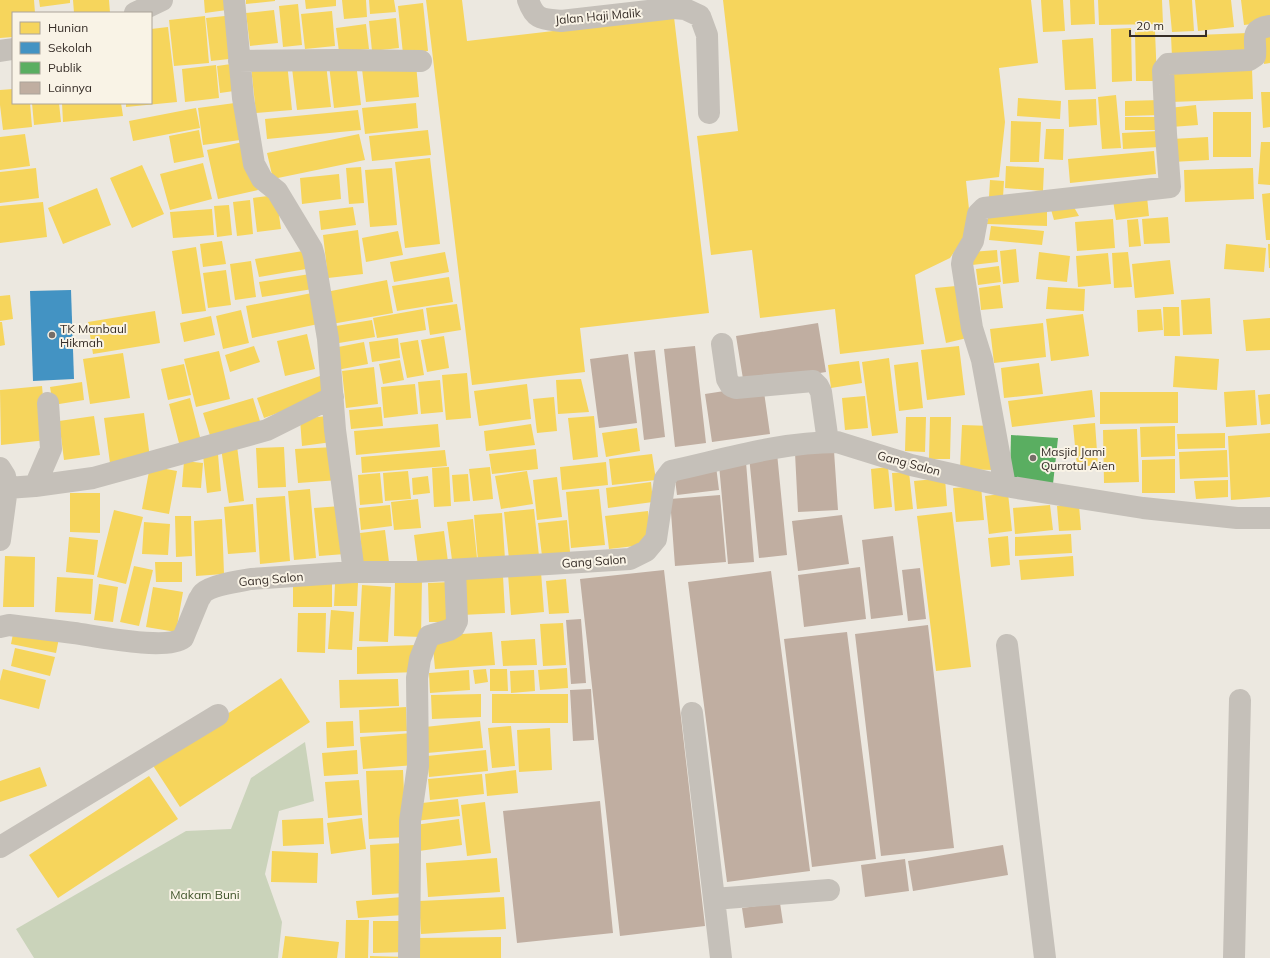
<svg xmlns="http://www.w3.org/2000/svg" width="1270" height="958" viewBox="0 0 1270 958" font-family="Mulish,sans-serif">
	<rect width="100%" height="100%" fill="#ece8e0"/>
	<!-- green -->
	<path fill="#cad3ba" d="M305,742l9,59 -35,10 -14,63 17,48 -4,36h-244l-18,-29 170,-98 45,-2 20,-51z"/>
	<!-- homes -->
	<path fill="#f6d55c" d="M0,0h34l1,13h-22v24l-13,1z
		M39,0h31v3l-30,4z
		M73,0h36l1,13h-36z
		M204,0h29l1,9 -29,4z
		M246,0h29v1l-29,3z
		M305,0h31v6l-30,3z
		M342,0h24l1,17 -23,2z
		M369,0h25l2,12 -26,2z
		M426,0h36l5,41 207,-24 35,296 -129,15 5,44 -113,13z
		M723,0h308l7,63 -39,5 6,54 -6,55 -33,4 5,47 -21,30 -35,17 9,69 -84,10 -5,-45 -75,9 -8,-68 -41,5 -14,-119 41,-5z
		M1041,0h22l2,31 -22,1z
		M1070,0h24l1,24 -24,1z
		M1098,0h64l1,24 -64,1z
		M1169,0h23l2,31 -22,1z
		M1195,0h36l3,27 -36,4z
		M1241,0h29v22l-26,3z
		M423,3l5,48 -25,3 -5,-48z
		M298,4l4,41 -19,2 -4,-41z
		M274,10l4,33 -28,3 -4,-33z
		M332,11l3,35 -30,3 -4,-35z
		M234,15l4,43 -27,3 -5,-43z
		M205,16l4,47 -35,3 -5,-46z
		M396,18l3,30 -27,3 -3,-30z
		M366,24l3,25 -30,3 -3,-24z
		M168,27l9,75 -51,5v-4h25v-74z
		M1131,28l1,53 -20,1 -1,-53z
		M1155,31l2,50h-21l-1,-49z
		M1248,33v19l-76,5 -1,-21z
		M1270,36v27l-6,1 -2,-27z
		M1093,38l3,51 -31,1 -3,-50z
		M238,63l3,27 -21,3 -3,-27z
		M287,63l5,47 -36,3 -5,-46z
		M356,63l5,42 -27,3 -5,-43z
		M326,64l5,43 -34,3 -5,-42z
		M416,64l3,33 -53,5 -4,-33z
		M216,65l3,33 -34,4 -3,-33z
		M1252,69l1,30 -82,3 -1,-30z
		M13,89v14h17l2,24 -29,3 -3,-25v-15z
		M1261,92h9v35l-7,1z
		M1116,95l5,53 -19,1 -4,-52z
		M1018,98l43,3 -1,18 -43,-3z
		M1096,99l1,26 -28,2 -1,-27z
		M1160,100v15l-35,1v-15z
		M242,102l6,37 -45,6 -5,-37z
		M32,103h27l2,19 -27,3z
		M62,103h59l2,13 -60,6z
		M416,103l2,25 -53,6 -3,-26z
		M1196,105l2,20 -27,2 -2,-19z
		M196,108l4,20 -67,13 -4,-20z
		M358,110l3,20 -94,9 -2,-20z
		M1213,112h38v45h-38z
		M1125,117h30l1,13h-31z
		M1011,121l30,1 -2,40h-29z
		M1046,129h18l-1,31 -19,-1z
		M199,130l5,27 -30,6 -5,-27z
		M428,130l3,25 -59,6 -3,-25z
		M1158,131l1,16 -36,2 -1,-16z
		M25,134l5,32 -30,4v-33z
		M359,134l6,26 -92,19 -6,-26z
		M1208,137l1,23 -37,2v-23z
		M247,141l11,49 -40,9 -11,-49z
		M1261,142h9v43l-12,-1z
		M1154,151l2,23 -86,9 -2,-24z
		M430,158l10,86 -35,4 -10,-86z
		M203,163l9,36 -42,11 -10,-36z
		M142,165l22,49 -32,14 -22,-50z
		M1006,166l38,2 -1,23 -38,-3z
		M361,167l3,36 -15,1 -3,-36z
		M36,168l3,30 -39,5v-31z
		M392,168l5,57 -27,2 -5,-57z
		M1253,168l1,31 -69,3 -1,-32z
		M339,174l2,25 -39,5 -2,-26z
		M990,180l14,1 -1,16h-14z
		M97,188l14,37 -48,19 -15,-36z
		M1270,193v47h-4l-4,-46z
		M276,195l5,34 -24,3 -4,-34z
		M1147,197l2,19 -33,4 -3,-20z
		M250,200l3,34 -16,2 -4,-34z
		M43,202l4,35 -47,6v-37z
		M1071,202l8,14 -25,4 -4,-14z
		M229,205l3,30 -15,2 -3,-31z
		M353,207l3,18 -35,5 -2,-19z
		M212,209l2,26 -41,3 -3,-26z
		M1047,211v15l-60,-2 2,-11z
		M1168,217l2,26 -26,1 -2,-25z
		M1113,219l2,29 -38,3 -2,-29z
		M1138,219l3,27 -12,1 -2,-27z
		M991,226l53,5 -2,14 -53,-5z
		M358,230l5,44 -35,4 -5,-43z
		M398,231l5,24 -37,7 -4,-24z
		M222,241l4,23 -23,3 -3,-23z
		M1226,244l40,4 -2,24 -40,-3z
		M1268,244h2v24h-1z
		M196,247l10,64 -24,3 -10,-63z
		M1016,249l3,33 -16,2 -3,-33z
		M309,250l3,18 -53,9 -4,-18z
		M997,250l1,12 -26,3 -1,-13z
		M445,252l4,20 -55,10 -4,-20z
		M1039,252l31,4 -3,26 -31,-3z
		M1128,252l4,35 -18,1 -2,-35z
		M1108,253l3,31 -33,3 -2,-31z
		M1170,260l4,34 -39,4 -3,-34z
		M251,261l5,36 -21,3 -5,-36z
		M999,266l2,16 -23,3 -2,-16z
		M226,270l5,35 -23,3 -5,-35z
		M310,274l3,15 -51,8 -3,-15z
		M449,277l4,25 -56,9 -5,-25z
		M387,280l6,33 -61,11 -6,-32z
		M1000,285l3,23 -22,2 -2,-22z
		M956,286l11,52 -21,5 -11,-55z
		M1048,287l37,2 -1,22 -38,-2z
		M317,292l6,31 -71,15 -6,-32z
		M10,295l3,24 -13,2v-25z
		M1210,298l2,36 -29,1 -2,-35z
		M457,304l4,26 -31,5 -4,-27z
		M1163,307h16l1,29h-16z
		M423,309l3,21 -49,8 -4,-20z
		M1161,309l2,21 -25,2 -1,-22z
		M241,310l8,33 -26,6 -7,-33z
		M155,311l5,32 -67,11 -5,-32z
		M1083,314l6,42 -38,5 -5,-42z
		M211,316l4,19 -31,7 -4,-19z
		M1270,318v32l-24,1 -3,-31z
		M372,320l3,17 -36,6 -3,-17z
		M0,322h2l3,23 -5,1z
		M1043,323l3,34 -52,6 -4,-34z
		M307,334l8,35 -30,7 -8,-35z
		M444,336l5,32 -22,4 -6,-32z
		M398,338l2,20 -28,4 -3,-20z
		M418,340l6,35 -17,3 -7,-35z
		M364,342l4,22 -31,6 -4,-22z
		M254,346l6,16 -30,10 -5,-17z
		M959,346l6,49 -38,5 -6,-50z
		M219,351l11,48 -34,8 -12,-48z
		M123,353l7,45 -40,6 -7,-45z
		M1175,356l44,3 -2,31 -44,-3z
		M889,358l9,75 -26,3 -10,-74z
		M400,360l4,20 -21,4 -4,-20z
		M859,361l3,22 -31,5 -3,-23z
		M918,362l5,46 -24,3 -5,-46z
		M1039,363l4,31 -39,4 -3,-30z
		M184,364l7,31 -23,5 -7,-31z
		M374,367l4,37 -32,4 -4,-37z
		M467,373l4,45 -25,2 -4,-45z
		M320,376l7,19 -63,23 -7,-20z
		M581,379l8,33 -31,2 -2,-34z
		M440,380l3,32 -22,2 -3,-32z
		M82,382l2,18 -31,5 -3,-18z
		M415,384l3,30 -34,4 -3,-31z
		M527,384l4,35 -52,7 -5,-35z
		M42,386l5,54 -46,5 -1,-55z
		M1092,390l3,27 -83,10 -4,-26z
		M1255,390l2,35 -31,2 -2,-35z
		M1100,392h78v31l-78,1z
		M1270,394v30l-9,1 -3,-30z
		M865,396l3,32 -23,2 -3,-32z
		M554,397l3,34 -20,2 -4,-34z
		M190,398l11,43 -21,6 -11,-43z
		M253,398l9,30 -50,14 -9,-29z
		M381,407l2,19 -32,3 -2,-19z
		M144,413l6,45 -40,5 -6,-45z
		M94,416l6,39 -36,5 -5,-39z
		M327,416l5,26 -30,4 -2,-27z
		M594,416l4,41 -25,3 -5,-42z
		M906,417h20l-1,35 -20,-1z
		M930,417h21l-1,42h-21z
		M1095,423l3,42 -21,2 -4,-42z
		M438,424l2,23 -84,8 -2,-24z
		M531,424l4,21 -49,6 -2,-20z
		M962,425l30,1 1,44 -33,-1z
		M1175,426v30l-34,1 -1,-30z
		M637,428l3,23 -34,6 -4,-24z
		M1137,429l2,53 -35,1 -1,-53z
		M1225,433v15l-47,1 -1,-15z
		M1270,433v64l-39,3 -3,-64z
		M237,446l7,55 -15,2 -8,-55z
		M284,447l2,40 -28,1 -2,-40z
		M335,447l4,33 -41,3 -3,-34z
		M536,449l2,20 -46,5 -3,-20z
		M445,450l2,16 -85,7 -1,-16z
		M1227,450l1,27 -48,2 -1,-27z
		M218,454l3,37 -14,2 -4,-38z
		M652,454l4,26 -44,5 -3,-26z
		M1175,459v34h-33v-33z
		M184,461l19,2 -2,25 -19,-1z
		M606,462l2,23 -46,5 -2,-23z
		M150,466l27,5 -8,43 -27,-5z
		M449,467l2,39 -17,1 -2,-39z
		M490,467l3,32 -20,2 -4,-32z
		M888,467l4,40 -18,2 -3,-40z
		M408,471l3,28 -26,2 -2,-28z
		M527,471l6,33 -32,5 -6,-33z
		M909,472l4,37 -18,2 -3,-38z
		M380,473l3,30 -23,2 -2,-30z
		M468,474l2,27 -16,1 -2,-27z
		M428,476l2,17 -17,2 -1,-17z
		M557,477l5,40 -25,3 -4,-40z
		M945,478l2,28 -30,3 -3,-28z
		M1228,480v17l-32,2 -2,-18z
		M651,482l2,20 -45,6 -2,-20z
		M981,486l3,34 -28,2 -3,-34z
		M310,489l6,69 -22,2 -6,-69z
		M599,489l6,56 -34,3 -5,-56z
		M70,493h30v40l-30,-1z
		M1008,493l4,38 -23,3 -4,-38z
		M285,496l5,65 -30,3 -4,-66z
		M418,499l3,29 -27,2 -3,-28z
		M253,504l3,48 -28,2 -4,-47z
		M390,505l2,21 -31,4 -2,-22z
		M1050,505l3,25 -38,4 -2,-26z
		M1079,505l2,25 -22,1 -2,-25z
		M341,506l4,48 -26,2 -5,-48z
		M534,509l5,47 -30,3 -5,-47z
		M114,510l29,7 -17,67 -29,-7z
		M648,511l4,33 -43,5 -4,-33z
		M952,512l19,155 -35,4 -19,-155z
		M502,513l3,46 -27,2 -4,-46z
		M175,516h16l1,40 -16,1z
		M222,519l2,55 -28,2 -2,-55z
		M473,519l4,39 -25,2 -5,-38z
		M567,520l3,32 -28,4 -4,-33z
		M144,522l26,2 -2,31 -26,-1z
		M385,530l4,32 -26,3 -3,-32z
		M444,531l4,31 -30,4 -4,-31z
		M1071,534l1,19 -57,3v-19z
		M1008,536l2,29 -19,2 -3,-29z
		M69,537l29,3 -4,35 -28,-3z
		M5,556l30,1 -1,50h-31z
		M1073,556l1,20 -53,4 -2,-20z
		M155,562h27v20h-26z
		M134,566l19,4 -14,56 -19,-4z
		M541,572l3,40 -33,3 -3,-41z
		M503,576l2,37 -44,2 -2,-37z
		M57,577l36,2 -2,35 -36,-2z
		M395,579h27l-1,58 -27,-1z
		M566,579l3,34 -20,1 -3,-33z
		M452,582l1,40h-24l-1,-39z
		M293,583l39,1v23h-39z
		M335,583h23l-1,23h-23z
		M99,584l19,3 -5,35 -19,-2z
		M362,585l29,2 -3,55 -29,-1z
		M153,587l30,5 -7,40 -30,-5z
		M331,610l23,2 -2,38 -24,-1z
		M298,613h28l-1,40 -28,-1z
		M563,623l3,42 -23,1 -3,-42z
		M14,629l45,9 -3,15 -45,-9z
		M492,632l3,33 -60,4 -3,-33z
		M535,639l2,26 -34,1 -2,-25z
		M417,645l1,27 -61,2v-27z
		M15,648l40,9 -5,19 -39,-10z
		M567,668l1,20 -28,2 -2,-20z
		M3,669l43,11 -7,29 -39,-10v-18z
		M486,669l2,13 -13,2 -2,-14z
		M490,669h17l1,22h-18z
		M469,670l1,20 -40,3 -1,-20z
		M534,670l1,21 -24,2 -1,-22z
		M281,678l29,44 -130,85 -28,-43z
		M398,679l1,27 -59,2 -1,-28z
		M481,694v23l-49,2 -1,-24z
		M492,694h76v29h-76z
		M406,707l1,24 -47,2 -1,-23z
		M353,721l1,25 -27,2 -1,-26z
		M480,721l3,27 -56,5 -2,-26z
		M511,726l4,40 -23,2 -4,-40z
		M550,728l2,42 -33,2 -2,-42z
		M412,733l3,32 -52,4 -3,-32z
		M357,750l1,24 -34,2 -2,-23z
		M486,750l2,21 -59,6 -2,-21z
		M40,767l7,19 -47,16v-21z
		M403,770l3,67 -37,2 -3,-68z
		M516,770l2,23 -31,3 -2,-22z
		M482,774l2,20 -54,6 -2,-21z
		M149,776l29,43 -120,79 -29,-43z
		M359,780l3,35 -34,3 -3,-36z
		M458,799l2,17 -45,5 -2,-17z
		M485,802l6,51 -24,3 -6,-51z
		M323,818l1,26 -41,2 -1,-26z
		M362,818l4,31 -35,5 -4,-31z
		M459,819l3,26 -43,6 -4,-26z
		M403,843l3,50 -34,2 -2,-50z
		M272,851l46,2 -1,30 -46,-1z
		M497,858l3,34 -72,5 -2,-34z
		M402,897l2,18 -46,3 -2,-17z
		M504,897l2,32 -85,5 -2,-33z
		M346,920h23l-1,38h-23z
		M373,921h33l1,31 -34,1z
		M285,936l54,6 -2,16h-55z
		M501,937v21h-83l-1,-20z
		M370,956l38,1v1h-38z"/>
	<!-- schools -->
	<path fill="#4393c3" d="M71,290l3,89 -41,2 -3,-90z"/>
	<!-- public -->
	<path fill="#5aae61" d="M1011,435l47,3 -5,46 -43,-7z"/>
	<!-- building -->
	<path fill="#c0aea1" d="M818,323l8,49 -82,13 -8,-49z
		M695,346l11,97 -31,4 -11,-98z
		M655,350l10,87 -21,3 -10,-88z
		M628,354l9,69 -38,5 -9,-69z
		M763,385l7,49 -58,8 -7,-48z
		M834,451l4,59 -40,2 -3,-59z
		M777,453l10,102 -28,3 -10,-102z
		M746,462l8,100 -26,2 -9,-99z
		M716,466l3,24 -42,5 -3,-24z
		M720,495l6,67 -51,4 -5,-67z
		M842,515l7,49 -51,7 -6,-50z
		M893,536l10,79 -32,4 -9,-79z
		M860,567l6,52 -62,8 -6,-52z
		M920,568l6,51 -18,2 -6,-51z
		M664,570l41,356 -85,10 -40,-357z
		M771,571l39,300 -83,11 -39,-300z
		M581,619l5,64 -15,1 -5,-64z
		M928,625l26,223 -73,8 -26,-222z
		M847,632l29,227 -64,8 -28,-228z
		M591,689l3,51 -21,1 -3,-51z
		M600,801l13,132 -96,10 -14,-132z
		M1003,845l5,30 -95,16 -5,-30z
		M905,859l4,32 -44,6 -4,-32z
		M780,903l3,20 -38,5 -3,-20z"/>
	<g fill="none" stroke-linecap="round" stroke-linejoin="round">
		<!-- minor -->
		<path stroke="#c5c0b9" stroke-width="22" d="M234,0l9,98 11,66 8,15 15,12 35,58 2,7 14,83 7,91 19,142
			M528,0c7,20 14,19 33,21l113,-13 11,1 15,7 7,19 2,78
			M135,13l27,-13
			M0,51l13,-2
			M239,61l99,-1 83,1
			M722,344l5,35 4,7 5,2 77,-7 5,5 3,6 7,50
			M0,468l5,8 2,12 -7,52
			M35,486l16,-37 -3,-46
			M1005,486l-23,-126 -10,-32 -10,-64 1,-6 10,-17 5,-27 6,-6 186,-21 -4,-53 -3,-64 5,-6 81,-4 6,-4c2,-15 -7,-27 15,-30
			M7,488l28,-2 58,-8 174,-48 66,-33
			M0,627l9,-2c22,3 43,5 65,8 22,3 92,18 109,5l16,-39c2,-2 2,-4 4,-6 8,-8 37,-12 48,-14l103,-7h62l214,-13 16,-8 10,-12 9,-60 6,-8c55,-12 110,-29 166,-29l74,23 94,21 138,22 94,10h33
			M1007,645l38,313
			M692,713l29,245
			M0,847l218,-132
			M714,899l115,-9
			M409,958l1,-103v-34l8,-55 -1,-88 3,-19 9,-23 20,-6 5,-3 3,-6 -2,-51
			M1234,958l6,-258"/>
	</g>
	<!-- markers -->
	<g fill="#766e68" stroke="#f9f3e6" stroke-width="1.5">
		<circle cx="52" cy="335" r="4"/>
		<circle cx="1033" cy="458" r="4"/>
	</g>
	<g text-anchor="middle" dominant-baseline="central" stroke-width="4" stroke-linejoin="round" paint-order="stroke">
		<!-- street labels -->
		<g font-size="12" fill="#362d27" stroke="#f9f3e6">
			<text transform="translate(598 16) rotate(-5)">Jalan Haji Malik</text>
			<text transform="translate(909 463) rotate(15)">Gang Salon</text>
			<text transform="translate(594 561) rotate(-4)">Gang Salon</text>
			<text transform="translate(271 579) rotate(-5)">Gang Salon</text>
		</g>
		<!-- poi labels -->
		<g font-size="12" fill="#362d27" stroke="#f9f3e6" text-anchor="start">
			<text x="60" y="328">TK Manbaul<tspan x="60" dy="14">Hikmah</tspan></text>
			<text x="1041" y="451">Masjid Jami<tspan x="1041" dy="14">Qurrotul Aien</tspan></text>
		</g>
		<!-- park labels -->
		<g font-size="12" fill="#40542a" stroke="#f9f3e6">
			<text x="205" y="894">Makam Buni</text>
		</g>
	</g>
	<!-- legend -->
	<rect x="12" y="12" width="140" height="92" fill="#f9f3e6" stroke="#aba49a"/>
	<rect x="20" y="22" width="20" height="12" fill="#f6d55c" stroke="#aba49a"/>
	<text x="48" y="32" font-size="12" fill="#362d27">Hunian</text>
	<rect x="20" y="42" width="20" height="12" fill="#4393c3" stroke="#aba49a"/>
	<text x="48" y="52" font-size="12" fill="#362d27">Sekolah</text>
	<rect x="20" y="62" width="20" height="12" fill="#5aae61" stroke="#aba49a"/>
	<text x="48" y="72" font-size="12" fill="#362d27">Publik</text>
	<rect x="20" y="82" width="20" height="12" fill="#c0aea1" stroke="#aba49a"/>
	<text x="48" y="92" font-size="12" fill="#362d27">Lainnya</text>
	<!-- scale -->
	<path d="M1130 30v6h76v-6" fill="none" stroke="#362d27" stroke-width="2"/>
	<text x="1136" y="30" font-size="12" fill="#362d27" stroke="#f9f3e6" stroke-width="3" paint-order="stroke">20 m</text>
</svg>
